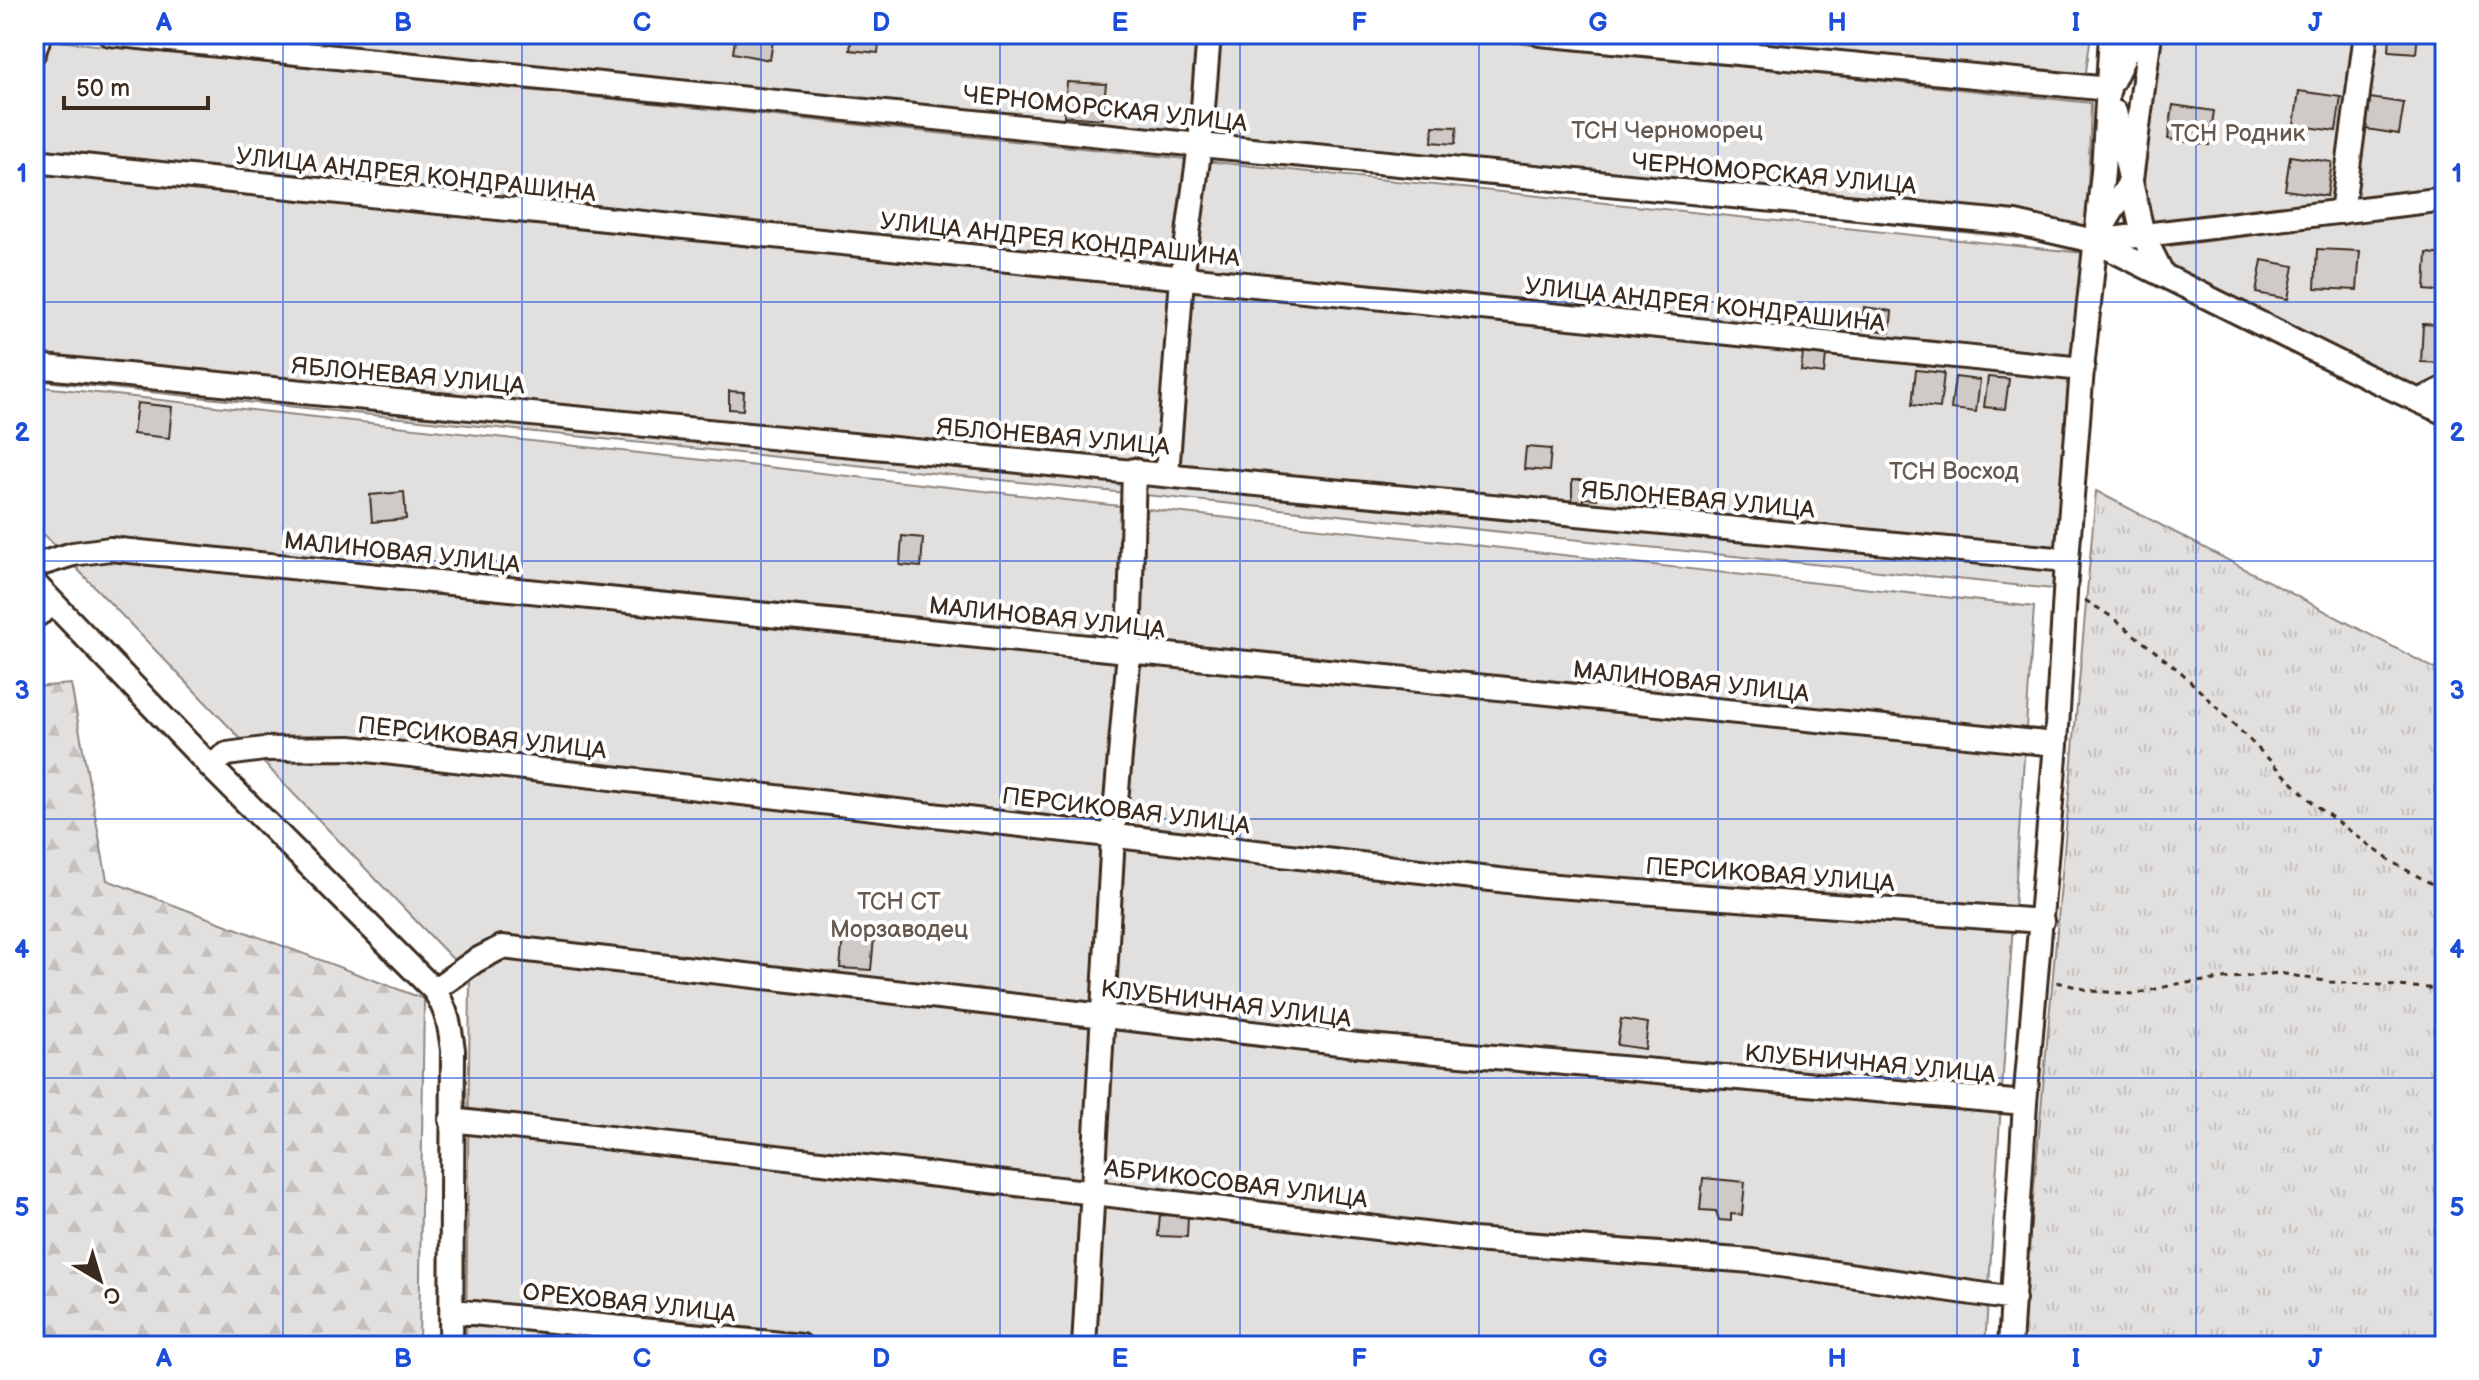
<svg xmlns="http://www.w3.org/2000/svg" width="2479" height="1380" viewBox="0 0 2479 1380" font-family="'Balsamiq Sans',sans-serif">
	<defs>
		<pattern id="grass-tufts" width="24" height="20" patternUnits="userSpaceOnUse" patternTransform="scale(2)"><rect width="24" height="20" fill="#e2e0de"/><path d="M3 7l-1-3M5 7V3M7 7l1-3M15 17l-1-3M17 17v-4M19 17l1-3" fill="none" stroke="#c3c0be"/></pattern>
		<pattern id="forest-firs" width="22" height="20" patternUnits="userSpaceOnUse" patternTransform="scale(2)"><rect width="22" height="20" fill="#e2e0de"/><path d="M5 1l3.5 6h-7zM16 11l3.5 6h-7z" fill="#c3c0be"/></pattern>
	</defs>
	<rect width="100%" height="100%" fill="#fff"/>
	<filter id="ink" filterUnits="userSpaceOnUse"><feTurbulence type="fractalNoise" baseFrequency=".0125" numOctaves="2"/><feDisplacementMap in="SourceGraphic" scale="16" xChannelSelector="R" yChannelSelector="G"/><feConvolveMatrix kernelMatrix="1 2 1 2 8 2 1 2 1" color-interpolation-filters="sRGB"/></filter>
	<g filter="url(#ink)">
		<!-- grass -->
		<path fill="url(#grass-tufts)" stroke="#8e857e" stroke-width="2" d="M2096,491l349,183v672h-425z"/>
		<!-- forest -->
		<path fill="url(#forest-firs)" stroke="#8e857e" stroke-width="2" d="M71,684l36,196 317,119 -5,347h-385v-659z"/>
		<!-- garden -->
		<path fill="#e2e0de" stroke="#8e857e" stroke-width="2" d="M70,34h1368l653,69 -5,142z
			M1509,34h582l-8,61z
			M2143,34h302v173l-319,41z
			M48,40l2036,213 -9,112 -2041,-207v-78z
			M34,170l2036,205 -17,214 -2019,-209z
			M2445,211v196l-315,-156z
			M34,386l2000,221 -49,739h-1519l4,-369 -436,-453z"/>
		<!-- building -->
		<path fill="#cfcac7" stroke="#3b2a1e" stroke-width="2" d="M736,34h38l-4,26 -37,-7z
			M852,34h28l-2,19 -28,-3z
			M1923,34h20l-2,10 -19,-4z
			M2390,34h28l-2,19 -27,-2z
			M1067,82l39,2 -4,35 -38,-3z
			M2299,91l42,6 -5,34 -42,-6z
			M2370,98l34,5 -5,31 -33,-5z
			M2173,105l41,6 -5,34 -41,-6z
			M1433,126l24,1 -2,17 -23,-2z
			M2290,156l42,6 -5,34 -42,-6z
			M2317,249l43,2 -3,39 -42,-2z
			M2427,253l18,2v37l-20,-2z
			M2262,260l32,6 -6,33 -32,-6z
			M1864,307l28,4 -2,21 -29,-4z
			M2423,324l22,1v38l-24,-1z
			M1803,353l23,3 -2,18 -23,-3z
			M1916,370l28,3 -4,35 -28,-3z
			M1955,377l25,3 -4,32 -25,-3z
			M1988,377l21,2 -4,30 -21,-2z
			M729,391l15,1 -1,18 -14,-1z
			M137,403l35,4 -3,31 -36,-4z
			M1526,447l25,2 -2,22 -25,-2z
			M1572,480h26l-1,19 -14,-1v4h-11z
			M404,492l2,27 -34,3 -2,-27z
			M902,536l21,2 -2,29 -21,-2z
			M843,936l31,2 -3,32 -31,-2z
			M1621,1019l27,4 -3,26 -28,-4z
			M1703,1178l42,4 -3,33 -11,-1v7l-12,-1 -3,-9 -16,-1z
			M1160,1215l28,1 -1,21 -29,-1z"/>
		<g fill="none" stroke-linecap="round" stroke-linejoin="round">
			<!-- minor casing -->
			<g stroke="#3b2a1e" stroke-width="28">
				<path id="minor" d="M110,34l1090,111 815,78 79,18 272,135 79,37
					M1540,34l569,55
					M34,52l6,-18
					M2113,80l22,-46
					M2115,112l28,123 20,40
					M34,161l2048,208
					M2342,212l24,-178
					M2099,233l32,-53 19,-146
					M2094,241l351,-42
					M34,366c678,65 1355,132 2033,194
					M2419,401l26,-13
					M1167,474l15,-196 18,-133 9,-111
					M34,566l39,-12 37,-5 1946,195
					M34,583l176,183 224,224c13,19 16,37 19,60l-2,296
					M34,617l20,-13
					M210,766l17,-12 37,-5 86,-1 1193,137 499,36
					M434,990l41,-29 27,-14 855,98 668,58
					M451,1120l644,73 378,47 279,21 262,38
					M453,1311l348,35
					M1084,1346l29,-510 16,-184 5,-182
					M2010,1346l15,-243 31,-359 11,-184 15,-191 21,-197 8,-138"/>
			</g>
			<!-- path -->
			<path stroke="#3b2a1e" stroke-width="3" stroke-dasharray="6 6" stroke-linecap="butt" d="M2085,600l27,17 70,56 133,132 77,57 53,29
				M2057,982l35,9 43,3 42,-10 102,-11 51,9 115,7"/>
			<!-- minor -->
			<use href="#minor" stroke="#fff" stroke-width="22"/>
		</g>
	</g>
	<!-- grid -->
	<path fill="none" stroke="#1d4ed8" stroke-width="2" stroke-opacity="0.55" d="M283,34v1312M522,34v1312M761,34v1312M1000,34v1312M1240,34v1312M1479,34v1312M1718,34v1312M1957,34v1312M2196,34v1312M34,302h2411M34,561h2411M34,819h2411M34,1078h2411"/>
	<g text-anchor="middle" dominant-baseline="central" stroke-width="8" stroke-linejoin="round" paint-order="stroke">
		<!-- street labels -->
		<g font-size="24" fill="#3b2a1e" stroke="#fff">
			<text transform="translate(1105 109) rotate(6)">ЧЕРНОМОРСКАЯ УЛИЦА</text>
			<text transform="translate(1774 174) rotate(5)">ЧЕРНОМОРСКАЯ УЛИЦА</text>
			<text transform="translate(416 175) rotate(6)">УЛИЦА АНДРЕЯ КОНДРАШИНА</text>
			<text transform="translate(1060 240) rotate(6)">УЛИЦА АНДРЕЯ КОНДРАШИНА</text>
			<text transform="translate(1705 305) rotate(6)">УЛИЦА АНДРЕЯ КОНДРАШИНА</text>
			<text transform="translate(408 376) rotate(5)">ЯБЛОНЕВАЯ УЛИЦА</text>
			<text transform="translate(1053 437) rotate(5)">ЯБЛОНЕВАЯ УЛИЦА</text>
			<text transform="translate(1698 500) rotate(5)">ЯБЛОНЕВАЯ УЛИЦА</text>
			<text transform="translate(402 553) rotate(6)">МАЛИНОВАЯ УЛИЦА</text>
			<text transform="translate(1047 618) rotate(6)">МАЛИНОВАЯ УЛИЦА</text>
			<text transform="translate(1691 682) rotate(6)">МАЛИНОВАЯ УЛИЦА</text>
			<text transform="translate(482 738) rotate(6)">ПЕРСИКОВАЯ УЛИЦА</text>
			<text transform="translate(1126 811) rotate(7)">ПЕРСИКОВАЯ УЛИЦА</text>
			<text transform="translate(1770 875) rotate(4)">ПЕРСИКОВАЯ УЛИЦА</text>
			<text transform="translate(1226 1004) rotate(7)">КЛУБНИЧНАЯ УЛИЦА</text>
			<text transform="translate(1870 1064) rotate(5)">КЛУБНИЧНАЯ УЛИЦА</text>
			<text transform="translate(1236 1184) rotate(7)">АБРИКОСОВАЯ УЛИЦА</text>
			<text transform="translate(629 1303) rotate(6)">ОРЕХОВАЯ УЛИЦА</text>
		</g>
		<!-- park labels -->
		<g font-size="24" fill="#65584e" stroke="#fff">
			<text x="1667" y="130">ТСН Черноморец</text>
			<text x="2238" y="133">ТСН Родник</text>
			<text x="1954" y="471">ТСН Восход</text>
			<text x="899" y="901">ТСН СТ<tspan x="899" dy="28">Морзаводец</tspan></text>
		</g>
	</g>
	<!-- margin -->
	<rect width="2479" height="1380" fill="none" stroke="#fff" stroke-width="88"/>
	<!-- north arrow -->
	<g transform="translate(100 1280) rotate(142)" stroke="#ffffff" stroke-width="6" paint-order="stroke">
	<path d="M0-6L14 30L0 20L-14 30Z" fill="#3b2a1e"/>
	<text y="-12" font-size="22" font-weight="bold" text-anchor="middle" fill="#3b2a1e">С</text>
	</g>
	<!-- scale -->
	<path d="M64 96v12h144v-12" fill="none" stroke="#3b2a1e" stroke-width="4"/>
	<text x="76" y="96" font-size="24" fill="#3b2a1e" stroke="#ffffff" stroke-width="6" paint-order="stroke">50 m</text>
	<rect x="44" y="44" width="2391" height="1292" fill="none" stroke="#1d4ed8" stroke-width="3"/>
	<g font-size="26" text-anchor="middle" font-weight="bold" fill="#1d4ed8">
		<text x="164" y="31">A</text>
		<text x="403" y="31">B</text>
		<text x="642" y="31">C</text>
		<text x="881" y="31">D</text>
		<text x="1120" y="31">E</text>
		<text x="1359" y="31">F</text>
		<text x="1598" y="31">G</text>
		<text x="1837" y="31">H</text>
		<text x="2076" y="31">I</text>
		<text x="2315" y="31">J</text>
		<text x="22" y="182">1</text>
		<text x="2457" y="182">1</text>
		<text x="22" y="441">2</text>
		<text x="2457" y="441">2</text>
		<text x="22" y="699">3</text>
		<text x="2457" y="699">3</text>
		<text x="22" y="958">4</text>
		<text x="2457" y="958">4</text>
		<text x="22" y="1216">5</text>
		<text x="2457" y="1216">5</text>
		<text x="164" y="1367">A</text>
		<text x="403" y="1367">B</text>
		<text x="642" y="1367">C</text>
		<text x="881" y="1367">D</text>
		<text x="1120" y="1367">E</text>
		<text x="1359" y="1367">F</text>
		<text x="1598" y="1367">G</text>
		<text x="1837" y="1367">H</text>
		<text x="2076" y="1367">I</text>
		<text x="2315" y="1367">J</text>
	</g>
</svg>
